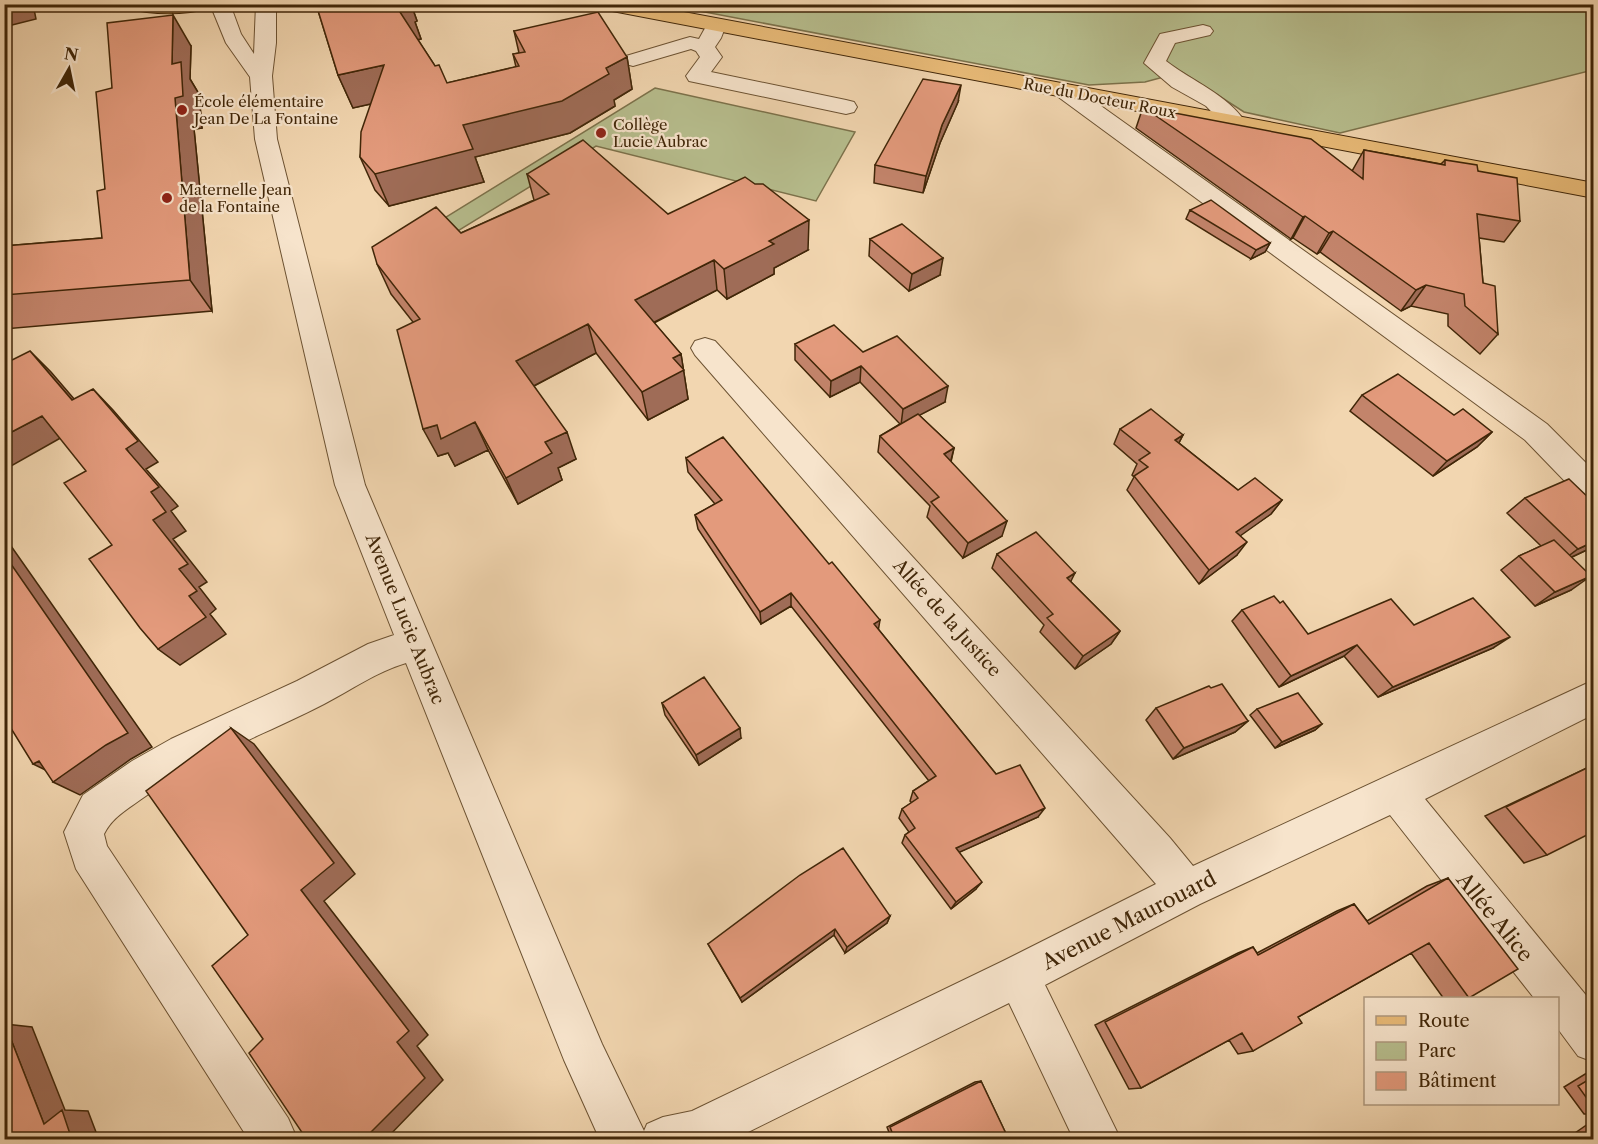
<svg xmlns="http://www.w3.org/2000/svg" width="1598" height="1144" viewBox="0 0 1598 1144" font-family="'Libre Caslon Text',serif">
	<rect width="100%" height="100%" fill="#f2d6b0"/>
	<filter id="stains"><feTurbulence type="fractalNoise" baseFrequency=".00333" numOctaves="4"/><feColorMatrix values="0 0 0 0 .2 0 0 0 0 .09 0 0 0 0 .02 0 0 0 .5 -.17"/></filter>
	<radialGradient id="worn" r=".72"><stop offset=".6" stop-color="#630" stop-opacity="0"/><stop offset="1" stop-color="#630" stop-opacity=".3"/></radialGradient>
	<!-- green -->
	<path fill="#b7be8e" stroke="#7c724b" stroke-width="1.5" d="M668,5h925v65l-253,63 -96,-21 -62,-40 -37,10 -56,3z
		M655,88l200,44 -39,69 -220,-55 -197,121 -16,-11z"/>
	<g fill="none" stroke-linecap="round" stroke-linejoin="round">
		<!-- minor casing -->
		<g stroke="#6c5232" stroke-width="2">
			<path id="minor" d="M210,4h20l11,30 13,20 2,-50h20v39l-4,33 5,63 88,346 237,559 42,87 3,-7 16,-7 29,-6 311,-150 153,-77 -461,-529 -4,-7 4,-7 10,-3 10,3 455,497 23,28 401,-186v34l-169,85 169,206v57l-16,-6 -20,-27v-31h-24l-144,-183 -190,89 -155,81 76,155h-47l-65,-137 -277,137h-132l-36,-80 -158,-397c-30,9 -55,27 -82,41 -62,32 -128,55 -184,96 -14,10 -28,18 -36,34l3,12 181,272 7,16 -2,6h-44l-173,-271 -12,-37 19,-37 49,-34 39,-22 126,-58 71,-37 26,-9 -59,-150 -80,-346 -5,-62 -24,-34z
				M716,19l7,2 3,4 -5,13 -6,9 7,10 -11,15 135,28 8,2 3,5 -3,5 -8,2 -157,-33 -3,-5 14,-19 -4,-6 -5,-2 -58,17 -7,-2 -4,-4 4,-4 57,-17 7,-2 9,2 10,-18z
				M1203,25l7,2 3,4 -3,4 -35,8 -9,18c27,21 61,33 80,62l-3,5 -8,2 -8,-2 -21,-22 -34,-19 -28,-24 16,-29z
				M1065,84l8,2 474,338 47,47v32l-11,-3 -58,-60 -468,-344 -3,-5 3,-5z"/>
		</g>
		<!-- major casing -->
		<g stroke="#402608" stroke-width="2">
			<path id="major" d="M123,4h91l-3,4c-27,7 -58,7 -85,0z
				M597,4h44l953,179v15l-987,-188 -7,-2z"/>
		</g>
		<!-- minor -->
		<use href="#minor" fill="#f7e4cc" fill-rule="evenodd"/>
		<!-- major -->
		<use href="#major" fill="#e9bb78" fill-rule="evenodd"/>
	</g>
	<!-- wall -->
	<path fill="#c3846b" stroke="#402608" stroke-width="1.5" d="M316,4h95l6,17 -2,1 6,17 -3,1 17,26 12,17 69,-16 -3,-13 6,-1 -5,-22 113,26 5,32 -18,11 1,6 -45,27 -95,24 9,25 -95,24 -14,-16 -15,-33 11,-53 -18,4 -15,-33z
		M191,46l-1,33 9,15 3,34 -8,1 18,182 -208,18v-83l98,-8 10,-150z
		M958,102l-18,41 -17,50 -49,-10 1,-18z
		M1143,107l209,64 12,-21 77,14 4,-4 33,11 42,50 -16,21 -25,-4 4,45 15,51 -18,20 -32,-28v-12l-37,-8 -10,5 -81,-59 -3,2 -24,-16 -2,1 -155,-111z
		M1593,126v20l-3,-16z
		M527,174l141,40 140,36 -34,18v6l-47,25 -10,-9 -63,33 27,31 7,45 -40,21 -52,-67 -62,33 42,73 -18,9 4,12 -44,24 -30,-54 -33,16 -7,-13 -10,3 -25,-134 -22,-28 -14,-30 84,-31 73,-33z
		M1190,210l80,33 -5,9 -14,7 -65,-40z
		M870,239l70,36 -31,16 -40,-35z
		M795,344l68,8 82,50 -26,13 35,33 -3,14 51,74 -39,22 -36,-41 3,-11 -52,-54 2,-16 20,-12 -40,-42 -30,15 -35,-37z
		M1362,395l92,20 38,17 -15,15 -44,29 -83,-65z
		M1120,429l63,6 -4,8 59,47 44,10 -11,14 -31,21 -3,20 -38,29 -72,-94 7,-13 -2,-2 5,-11 -23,-20z
		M686,458l193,172 117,144 42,43 -79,35 17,37 -25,20 -49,-66 3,-8 4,-3 -10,-14 3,-9 10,-6 -2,-2 3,-10 16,-10 -138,-175 -30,18 -63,-95 -3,-14 20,-11 -27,-32z
		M1525,498l68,49 -21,10 -1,33 -36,16 -34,-36 18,-14 22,-10 -34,-33z
		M997,554l74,28 49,49 -9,13 -36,25 -35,-37 4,-7 -52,-57z
		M1242,610l66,24 106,-9 79,23 -115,49 -34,-41 -65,31 -47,-66z
		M662,703l79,35 -42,27 -34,-50z
		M1156,708l92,13 -13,11 -62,27 -27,-39z
		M1257,709l65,15 -7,6 -40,18 -25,-33z
		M1591,766l-44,89 -23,8 -39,-47z
		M1448,878l21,120 -25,1 -33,-46 -113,64 -45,34 -15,3 -9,-14 -88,48 -12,1 -34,-64 143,-72 15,-6 4,6 80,-42 17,-7 13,17 60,-35z
		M890,916l-3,7 -42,30 -11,-18 -92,67 -34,-58z
		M1590,1071h3v43h-9l-20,-27z
		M981,1081l28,59h-117l-5,-13 88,-45z
		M1588,1124h5v16h-28z"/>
	<!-- shaded-wall -->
	<path fill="#9f6c57" stroke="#402608" stroke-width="1.5" d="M4,4h29l3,15 -32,8z
		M408,4h3l6,17 -2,1 6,17 -11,2 -12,-32z
		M173,15l18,31 -1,33 9,15 3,34 -8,1 18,182 -22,-31 -18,-216z
		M627,57l5,32 -18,11 1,6 -45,27 -95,24 9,25 -95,24 -14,-32 88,-49 143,-57z
		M384,65l13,33 -44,10 -15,-33z
		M961,85l-3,17 -18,41 -17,50 3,-17 16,-51z
		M1305,216l-12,22 -2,1 12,-22z
		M809,220l-1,30 -34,18v6l-47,25 -3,-30 45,-28z
		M1333,231l-13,21 -3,2 12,-21z
		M1270,243l-5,9 -14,7 5,-9z
		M943,258l-3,17 -31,16 3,-17z
		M714,260l3,30 -76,39 -6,-29z
		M1426,285l-15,21 -10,5 15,-21z
		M588,324l8,29 -70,37 -10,-29z
		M30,351l21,21 42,49 -21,-21z
		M681,354l7,45 -40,21 -6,-28 31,-34z
		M861,366l-1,16 -30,15 1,-16z
		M948,386l-3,16 -44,23 2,-16z
		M93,389l20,21 45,52 -12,7 32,37 -7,5 15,20 -13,8 34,43 -8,5 17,22 -6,5 16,20 -46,31 -22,-16 31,-53 -10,-27 -26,-49 -2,-28z
		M42,416l22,20 -60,34v-34z
		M475,422l13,28 -33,16 -7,-13 -10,3 -15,-27 14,-4z
		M567,432l9,27 -18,9 4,12 -44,24 -12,-26 39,-36z
		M1492,432l-15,15 -44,29 14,-15z
		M1183,435l-8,15v-10z
		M954,448l-4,16 -6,-10z
		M1282,500l-11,14 -45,32 10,-14z
		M1007,521l-5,15 -39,22 5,-15z
		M4,536l148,211 -21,12 -51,36 -27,-13 7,-5 -27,-13 6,-3 -35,-207z
		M1247,542l-10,13 -38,29 10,-14z
		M1593,542v5l-34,16 19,-14z
		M1075,573l-7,14 -1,-9z
		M1591,576l-20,14 -36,16 20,-14z
		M791,593v13l-30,18 -1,-12z
		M880,620l-2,12 -4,-8z
		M1120,631l-9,13 -36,25 8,-13z
		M1510,637l-17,11 -115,49 15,-10z
		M1357,645l-13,11 -65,31 12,-11z
		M1248,721l-13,11 -62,27 11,-11z
		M1322,724l-7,6 -40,18 7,-6z
		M231,728l23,16 101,130 -31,27 104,134 -11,11 26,34 -58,60h-22l34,-98 -96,-152z
		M740,728l1,10 -42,27 -3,-10z
		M1045,808l-7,9 -87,39 5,-8z
		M982,882l-6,7 -25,20 5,-7z
		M890,916l-3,7 -42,30 2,-6z
		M835,929l-1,6 -92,67 -2,-4z
		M5,1024l27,3 33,83 23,1 11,29h-27l-28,-16z"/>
	<!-- building -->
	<path fill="#e39a7c" stroke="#402608" stroke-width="1.5" d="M316,4h93l1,3 -12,2 37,57 4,-1 8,18 72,-17 -6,-12 12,-2 -11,-21 84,-19 29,45 -21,11 3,6 -47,27 -99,24 10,24 -98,25 -15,-17 1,-25 23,-67 -46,10z
		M173,15l-1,49 9,-2 2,34 -8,2 15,182 -186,15v-49l98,-8 -5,-47 8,-2 -9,-97 16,-4 -5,-65z
		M923,79l38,6 -19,40 -16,51 -51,-11z
		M1143,107l168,32 52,40 1,-29 81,15v-5l32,5 1,6 39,7 3,43 -43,-7 6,69 12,3 3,48 -33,-28 -1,-12 -38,-9 -10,5 -83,-59 -4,2 -24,-17 -2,1z
		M583,140l85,74 77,-37 10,7h8l46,36 -40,21 5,3 -50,25 -10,-9 -79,40 46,54 -8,4 11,12 -42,22 -54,-68 -72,37 51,71 -22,10 7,11 -46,25 -31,-56 -34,17 -4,-14 -14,4 -26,-99 23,-11 -43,-55 -5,-17 64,-40 25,26 88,-39 -22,-20z
		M1211,200l59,43 -14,7 -66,-40z
		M902,224l41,34 -31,16 -42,-35z
		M834,325l29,27 34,-16 51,50 -45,23 -42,-43 -30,15 -36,-37z
		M30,351l42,49 21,-11 45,52 -12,8 33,38 -8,5 15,20 -13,8 35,44 -9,5 18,22 -8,5 17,21 -48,32 -18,-21 -51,-69 23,-14 -48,-62 22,-12 -44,-55 -38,20v-72z
		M1398,374l56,41 9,-6 29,23 -45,29 -85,-66z
		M1151,409l32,26 -8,5 63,50 17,-12 27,22 -46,32 11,10 -38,28 -75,-94 14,-9 -9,-7 11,-7 -30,-24z
		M918,414l36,34 -10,6 63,67 -39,22 -37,-41 8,-5 -59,-61z
		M723,437l106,127 3,-2 48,58 -6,4 122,150 24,-9 25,43 -89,40 26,34 -26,20 -51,-67 10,-7 -13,-19 16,-11 -5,-7 23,-15 -145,-183 -31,19 -65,-97 27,-15 -36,-42z
		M1569,479l24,23v40l-15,7 -53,-51z
		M1036,532l39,41 -8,5 53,53 -37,25 -36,-38 6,-4 -56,-60z
		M1554,540l37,36 -36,16 -36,-36z
		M4,554l124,179 -22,12 -53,37 -14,-21 -6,3 -29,-47v-5l3,-2 -3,-4z
		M1274,596l6,7 3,-2 25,33 83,-35 23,26 59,-27 37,39 -117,50 -36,-42 -66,31 -49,-66z
		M704,677l36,51 -44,27 -34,-52z
		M1222,684l26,37 -64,27 -28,-40 53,-22 2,2z
		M1298,693l24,31 -40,18 -25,-33z
		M231,728l103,135 -33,27 108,141 -12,11 28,36 -62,62h-56l-58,-87 14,-14 -51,-73 36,-31 -102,-144z
		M1591,766l2,2v64l-46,23 -41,-48z
		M843,848l47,68 -43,31 -12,-18 -95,69 -32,-54 92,-69z
		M1448,878l70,91 -49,29 -40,-55 -131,74 4,6 -49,28 -11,-18 -101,55 -36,-66 148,-75 5,8 96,-51 15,20z
		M5,1024l39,100 18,-14 10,30h-68z
		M1593,1077v30l-15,-21z
		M981,1081l28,59h-114l-5,-13z"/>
	<!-- markers -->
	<g fill="#8f2418" stroke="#f7e4cc" stroke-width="2">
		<circle cx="182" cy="110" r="6"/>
		<circle cx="601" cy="133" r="6"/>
		<circle cx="167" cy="198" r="6"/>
	</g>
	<g text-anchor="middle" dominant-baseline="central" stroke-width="4.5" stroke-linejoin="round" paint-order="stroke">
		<!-- far-street labels -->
		<g font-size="15" fill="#402608" stroke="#f7e4cc">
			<text transform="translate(1100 98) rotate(11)">Rue du Docteur Roux</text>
		</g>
		<!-- far-poi labels -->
		<g font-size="15" fill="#402608" stroke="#f7e4cc" text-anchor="start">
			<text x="194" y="101">École élémentaire<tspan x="194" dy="17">Jean De La Fontaine</tspan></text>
			<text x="613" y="124">Collège<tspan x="613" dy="17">Lucie Aubrac</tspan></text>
			<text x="179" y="189">Maternelle Jean<tspan x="179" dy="17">de la Fontaine</tspan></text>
		</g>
		<!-- street labels -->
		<g font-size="18" fill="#402608" stroke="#f7e4cc">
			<text transform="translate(947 618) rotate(48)">Allée de la Justice</text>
			<text transform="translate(405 619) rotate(68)">Avenue Lucie Aubrac</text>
		</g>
		<!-- near-street labels -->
		<g font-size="21" fill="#402608" stroke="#f7e4cc">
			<text transform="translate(1495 917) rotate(51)">Allée Alice</text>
			<text transform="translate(1129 920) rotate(-27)">Avenue Maurouard</text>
		</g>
	</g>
	<!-- margin -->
	<rect width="1598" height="1144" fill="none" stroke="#f2d6b0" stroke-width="24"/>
	<rect x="6" y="6" width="1586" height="1132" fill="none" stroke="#402608" stroke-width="3"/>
	<rect x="12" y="12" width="1574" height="1120" fill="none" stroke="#402608" stroke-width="1.5"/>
	<!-- legend -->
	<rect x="1364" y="997" width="195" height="108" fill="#f7e4cc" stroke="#ae987e" stroke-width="1.5"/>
	<rect x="1376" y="1016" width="30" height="9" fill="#e9bb78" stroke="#ae987e" stroke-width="1.5"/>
	<text x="1418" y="1027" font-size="18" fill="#402608">Route</text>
	<rect x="1376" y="1042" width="30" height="18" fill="#b7be8e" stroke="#ae987e" stroke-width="1.5"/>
	<text x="1418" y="1057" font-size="18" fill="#402608">Parc</text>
	<rect x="1376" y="1072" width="30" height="18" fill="#e39a7c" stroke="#ae987e" stroke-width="1.5"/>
	<text x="1418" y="1087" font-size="18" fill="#402608">Bâtiment</text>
	<!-- north arrow -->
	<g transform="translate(69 69) rotate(9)" stroke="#f7e4cc" stroke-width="4.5" paint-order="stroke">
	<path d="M0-4.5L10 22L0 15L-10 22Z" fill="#402608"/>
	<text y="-9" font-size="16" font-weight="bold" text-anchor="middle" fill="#402608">N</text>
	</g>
	<rect width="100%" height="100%" filter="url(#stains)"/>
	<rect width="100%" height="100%" fill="url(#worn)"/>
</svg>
